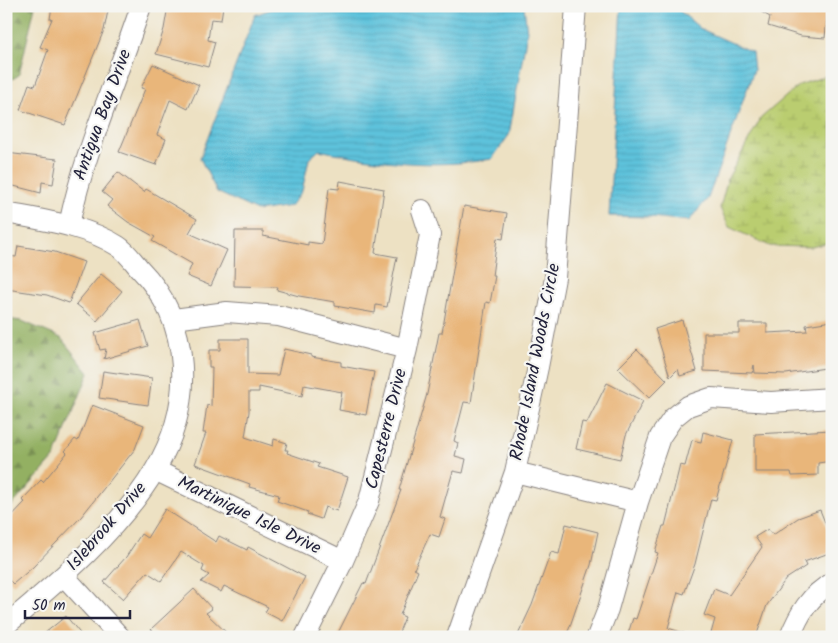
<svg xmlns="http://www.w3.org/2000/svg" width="838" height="643" viewBox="0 0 838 643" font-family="Kalam,sans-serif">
	<defs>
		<pattern id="forest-firs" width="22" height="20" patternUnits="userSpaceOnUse" patternTransform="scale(1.25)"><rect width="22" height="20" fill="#93b062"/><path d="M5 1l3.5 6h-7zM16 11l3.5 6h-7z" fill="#788f52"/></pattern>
		<pattern id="wetland-marsh" width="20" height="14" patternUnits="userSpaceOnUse" patternTransform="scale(1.25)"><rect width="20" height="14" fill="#bacd70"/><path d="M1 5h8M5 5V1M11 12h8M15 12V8" fill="none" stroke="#a0b062"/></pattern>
		<pattern id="water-rules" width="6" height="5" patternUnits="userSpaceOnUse" patternTransform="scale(1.25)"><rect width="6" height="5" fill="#5dc2db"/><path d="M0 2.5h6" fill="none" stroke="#51a6bd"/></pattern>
	</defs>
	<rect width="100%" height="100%" fill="#f6f6f2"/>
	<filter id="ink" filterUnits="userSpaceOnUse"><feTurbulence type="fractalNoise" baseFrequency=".02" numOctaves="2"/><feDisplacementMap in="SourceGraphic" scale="10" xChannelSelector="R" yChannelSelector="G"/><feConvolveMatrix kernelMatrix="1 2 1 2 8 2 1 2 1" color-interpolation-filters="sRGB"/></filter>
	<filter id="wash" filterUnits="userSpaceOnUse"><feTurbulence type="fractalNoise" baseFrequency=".0096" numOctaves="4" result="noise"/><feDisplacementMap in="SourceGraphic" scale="20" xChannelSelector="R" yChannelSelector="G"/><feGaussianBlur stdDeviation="1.12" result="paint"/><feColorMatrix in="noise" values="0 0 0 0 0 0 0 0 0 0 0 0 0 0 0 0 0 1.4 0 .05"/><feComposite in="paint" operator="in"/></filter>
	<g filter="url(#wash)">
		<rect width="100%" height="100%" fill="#ede1c3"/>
		<!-- forest -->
		<path fill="url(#forest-firs)" stroke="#5a694e" d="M6,6h29l-16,69 -13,8z
			M6,319l16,2 39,17 28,35 -35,85 -48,54z"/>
		<!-- wetland -->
		<path fill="url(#wetland-marsh)" stroke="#6e7856" d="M832,74v168l-21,5 -41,-1 -41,-19 -9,-19 8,-30 33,-60 38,-33z"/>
		<!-- water -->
		<path fill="url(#water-rules)" stroke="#40728b" d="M301,6h223l3,26 -18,103 -17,24c-59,10 -115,3 -173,-9l-10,9 -7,32 -11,15 -34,5 -40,-19 -17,-34 55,-143 22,-8z
			M621,6h53l27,23 51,23 2,18 -46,128 -19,23 -38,-4 -42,-1z"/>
		<g id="blocks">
			<!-- building -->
			<path fill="#e9b67a" d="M52,6h57l-5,24 -39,95 -45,-15 9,-26 6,2 13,-36 -8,-3 12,-28h-2z
				M168,6h55l-2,14 -10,-1 -3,21 7,2 -7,25 -52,-13 8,-25z
				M751,6h77l-3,32 -24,-2 -33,-10 2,-9z
				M153,64l46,21 -11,24 -18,-9 -13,35 9,4 -10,26 -37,-13 26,-63 -4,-1z
				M6,153l51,6 -4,25 -11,-2 -1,11 -35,-9z
				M118,172l26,20 2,-3 51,30 -8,14 38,17 -16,36 -24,-10 5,-12 -40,-23 3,-4 -27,-15 -21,-16 5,-6 -10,-8z
				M340,181l44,8 -9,64 22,4 -10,50 -11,-2 -1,8 -40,-7v-4l-36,-6 -22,-6 1,-3 -44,-1 1,-55h28v5l45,9v-3l14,2 7,-56 10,1z
				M464,206l43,7 -4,26 -6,-1 -5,38h3l-5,27 -4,-1 -15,101 -7,-1 -10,39 4,2 -3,13 11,3 -3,14 -10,-2 -13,46 5,2 -6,18 -9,-3 -16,35 4,2 -18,44 5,2 -8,20h-61l27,-54 3,1 35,-94h-2l28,-96 12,-61h3z
				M18,246l37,6 29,10 -15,41 -22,-8 -41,-6v-33l10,1z
				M101,274l21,17 -25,30 -21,-17z
				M140,320l8,26 -44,13 2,-10 -6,1 -5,-17z
				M682,320l15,51 -17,5 -2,-7 -8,8 -15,-48z
				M832,321v46l-46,7 -31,-1 -1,-8 -2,8 -48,-2v-38h35v-10h28v10l40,-2 -1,-6z
				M220,339h28v35l30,1 6,-26 27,6v2l30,5v4l33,6 -8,43 -27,-5 3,-18 -38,-7 -2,11 -43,-9v5h-10v20l-4,25 28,9 1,-7 13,4 -2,7h3l-1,3 32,11 -2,3 31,10 -11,34 -12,-4 -4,12 -14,-5 1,-2 -31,-11 2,-6 -30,-8 1,-3 -55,-20 11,-31h-3l4,-28 4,1 1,-39h-3v-17h11z
				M637,349l30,31 -18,18 -31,-30z
				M103,371l49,7 -4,27 -49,-7z
				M607,383l36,18 -17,34 -6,24 -44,-10 6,-27 5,1z
				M92,405l52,20 -9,24 -54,68 -48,50 -20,17 -7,-7v-55l19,-20 -3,-2 19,-20 2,2 24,-29 -2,-2 10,-12 3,2z
				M832,430v31l-14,2v12l-26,1 -1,-4h-36v-38z
				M703,432l30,8 -17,60 -5,-1 -16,65 -11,30 -6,-2 -10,36 19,6v3h-60l6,-19 3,1 22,-66 -3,-1 8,-26h2l15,-61 5,1 7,-26 9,2z
				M165,509l51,33 3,-6 28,14 1,-3 57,30 -23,44 -17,-9 3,-5 -44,-21 -3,6 -20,-10 8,-7 -7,-4 2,-5 -23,-14 -20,29 -14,-9 -24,27 -19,-17 22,-25 15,-23 6,4z
				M820,510l12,30v12l-28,10 2,4 -20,13 -19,26 -11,32h-46l5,-18 -11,-4 10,-26 15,6 33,-48 -7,-10 13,-8 5,6 25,-17z
				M566,524l32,8 -7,33 -22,64 -4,8h-48l15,-32 19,-53 8,2z
				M194,589l18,20 -6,4 25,24h-73l-7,-8z
				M66,616l17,21h-43z"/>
		</g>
	</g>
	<g filter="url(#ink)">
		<use href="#blocks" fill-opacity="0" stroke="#88827f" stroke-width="1"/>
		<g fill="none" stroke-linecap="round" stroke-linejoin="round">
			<!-- minor casing -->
			<g stroke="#88827f" stroke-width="22">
				<path id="minor" d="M6,213c36,7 81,13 112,33 8,5 15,15 21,22 54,55 55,137 16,202 -36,60 -96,111 -149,155
					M69,225c16,-76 48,-146 72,-219
					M174,319l53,-7 52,4 128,33
					M155,470l188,91
					M515,472l123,30
					M64,576l56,61
					M305,637l38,-76 26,-60 38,-152 23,-114 -8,-25
					M457,637l58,-165 23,-105 17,-89 21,-272
					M597,637l11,-28 30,-107 22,-65 13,-19 15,-12 23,-8 60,4 61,-4
					M790,637c9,-23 20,-42 42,-54"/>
			</g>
			<!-- minor -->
			<use href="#minor" stroke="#fff" stroke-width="20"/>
		</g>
	</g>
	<g text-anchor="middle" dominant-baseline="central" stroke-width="4.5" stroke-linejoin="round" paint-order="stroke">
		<!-- street labels -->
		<g font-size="18" fill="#22223b" stroke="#f6f6f2">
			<text transform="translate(103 115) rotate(-70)">Antigua Bay Drive</text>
			<text transform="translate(536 362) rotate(-79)">Rhode Island Woods Circle</text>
			<text transform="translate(387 429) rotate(-76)">Capesterre Drive</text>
			<text transform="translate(249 516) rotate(26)">Martinique Isle Drive</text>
			<text transform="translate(107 527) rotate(-49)">Islebrook Drive</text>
		</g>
	</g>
	<!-- margin -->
	<rect width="838" height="643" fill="none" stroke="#f6f6f2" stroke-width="25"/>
	<!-- scale -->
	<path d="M25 610v8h105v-8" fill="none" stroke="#22223b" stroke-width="2.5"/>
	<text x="32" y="610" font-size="15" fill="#22223b" stroke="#f6f6f2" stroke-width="4" paint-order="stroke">50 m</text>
</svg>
